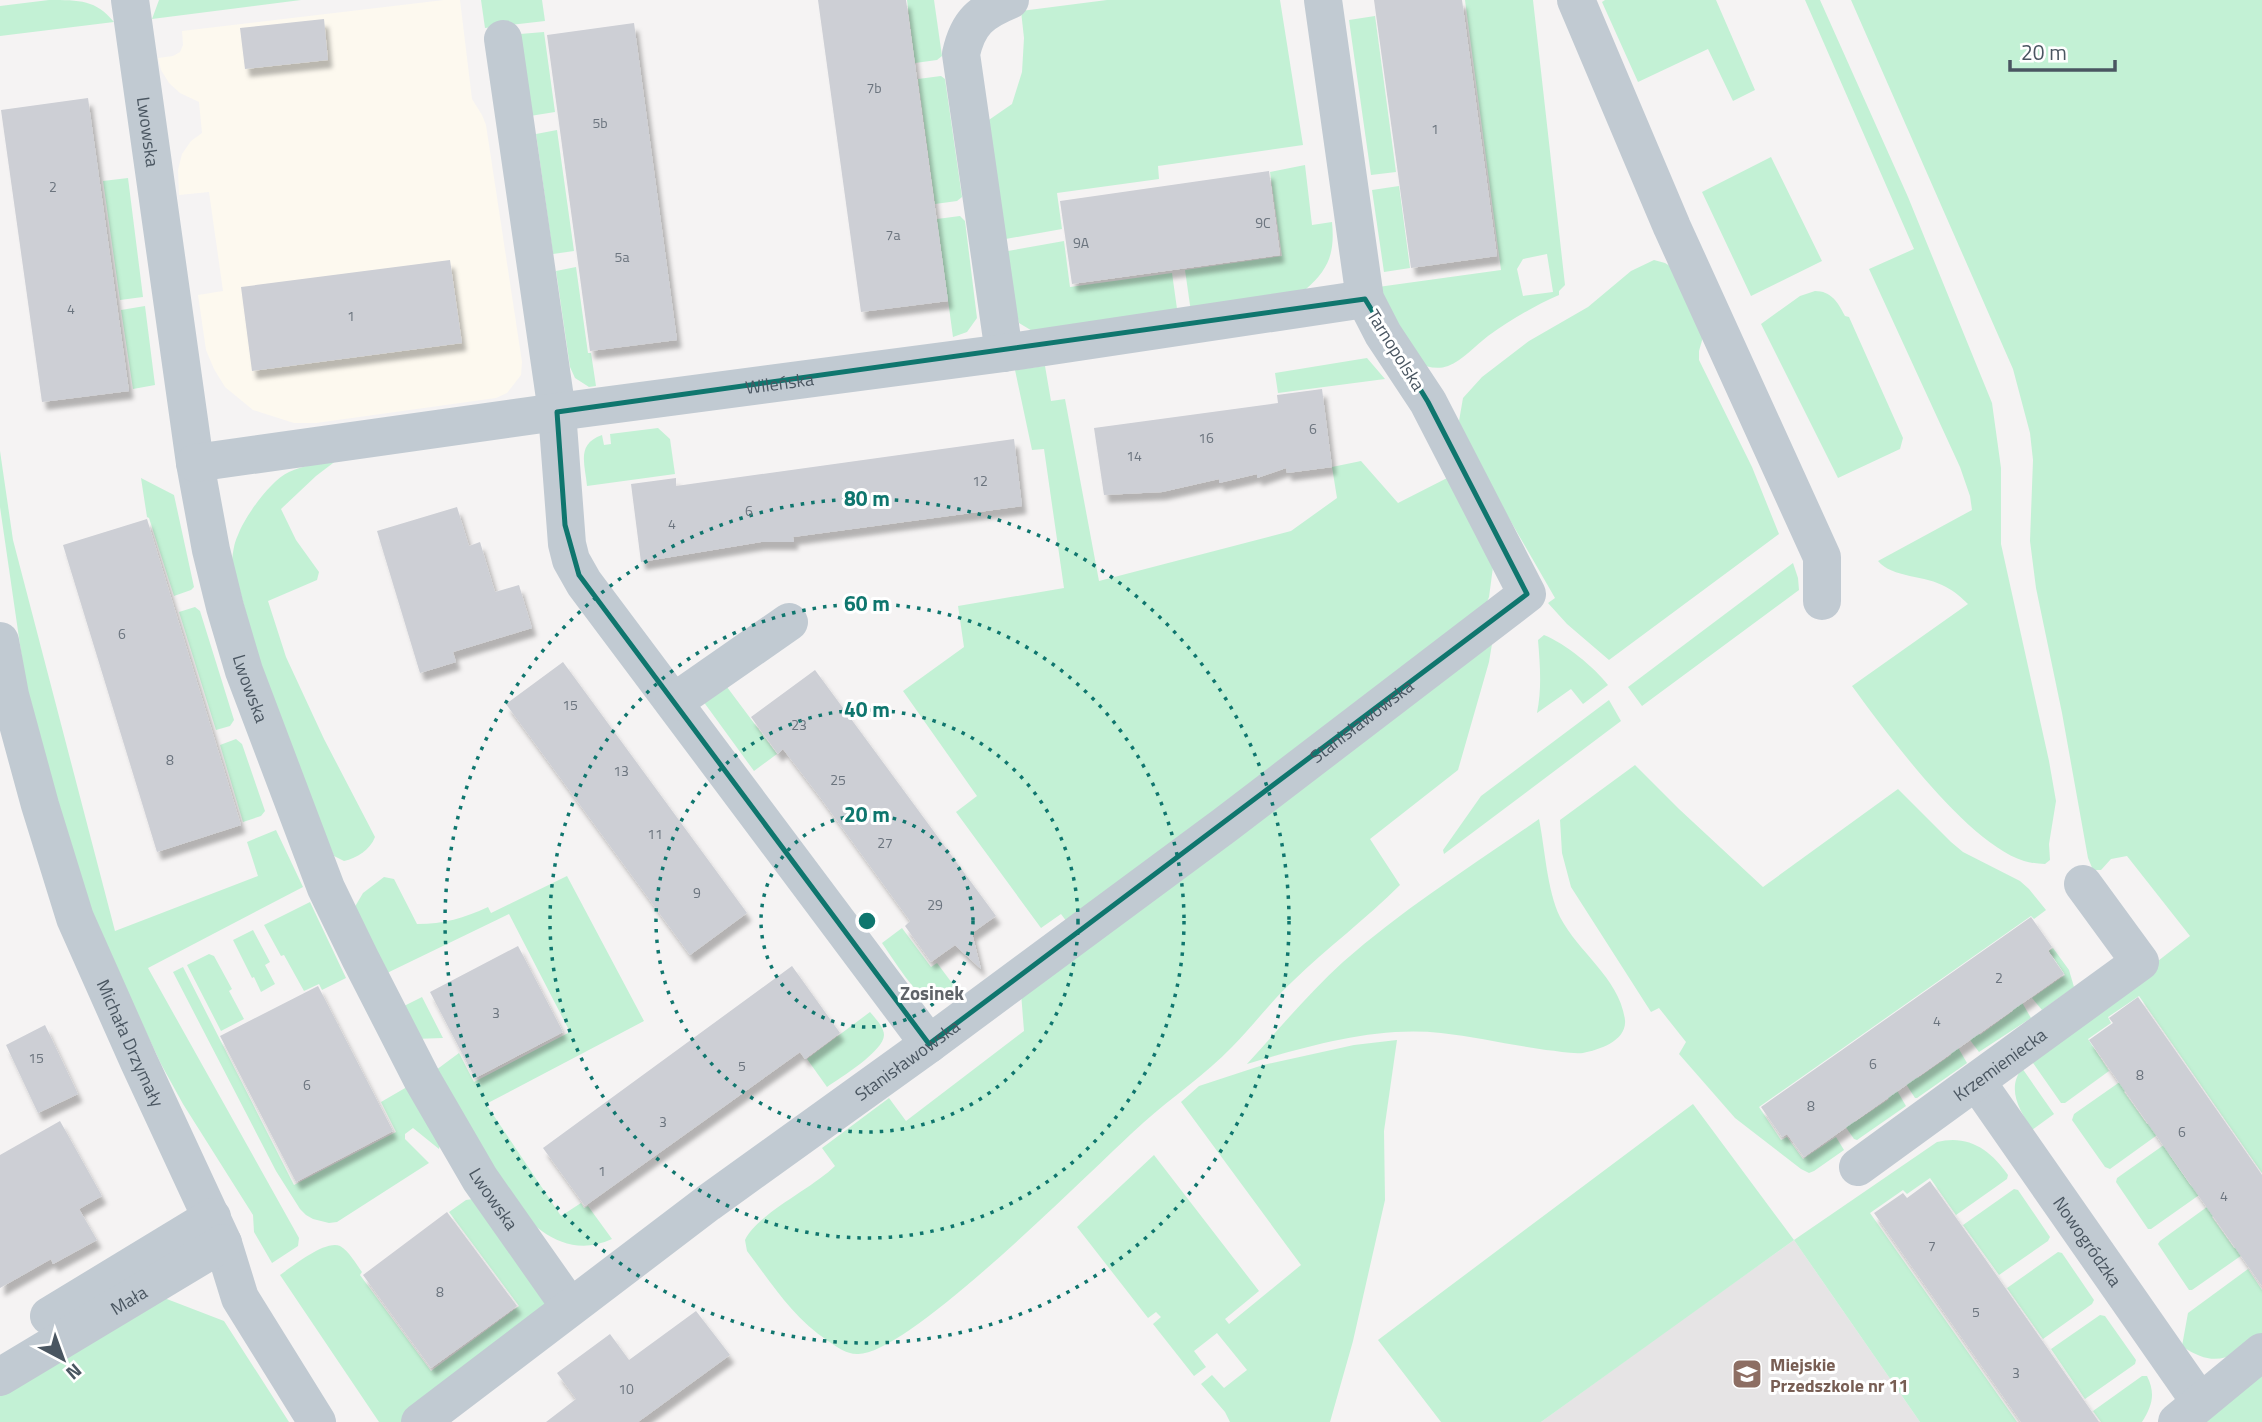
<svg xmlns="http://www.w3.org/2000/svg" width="2262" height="1422" viewBox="0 0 2262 1422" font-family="'Titillium Web',sans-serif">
	<defs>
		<filter id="shadow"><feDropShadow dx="4.5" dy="8" stdDeviation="2" flood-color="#0004"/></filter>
	</defs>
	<rect width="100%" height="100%" fill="#f5f3f3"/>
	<!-- commercial -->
	<path fill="#fdf9ef" d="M444,0h16l12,99 10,16 4,10 36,237 -1,13 -14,18 -11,5 -180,25h-22l-41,-13 -28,-23 -11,-18 -8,-19 -8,-55 25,-4 -14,-99 -30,3 -1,-25 4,-16 9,-13 11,-8 -3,-31 -19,-9 -11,-10 -8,-13 -3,-12 15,-2 7,-4 3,-7 -1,-14z"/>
	<!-- education -->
	<path fill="#e6e4e5" d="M1794,1240l126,182h-379l131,-95z"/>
	<!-- green -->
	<path fill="#c3f1d5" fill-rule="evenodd" d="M49,0c31,0 47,0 65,22l-114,14v-30z
		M159,0h142l-149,19z
		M481,0h61l3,21 -60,7z
		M907,0h27l8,56 -5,4 -22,3z
		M1107,0h173l23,145 -145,21 1,13 -102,14 5,36 -62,11 -17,-116 29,-20 10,-32 2,-34 -3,-27z
		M1465,0h68l32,285 -6,6v4c-25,11 -49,25 -71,41 -13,10 -25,24 -40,30 -11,4 -22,1 -31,-4l-39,-75 123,-17zM1547,254l6,38 -30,4 -6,-27 6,-10z
		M1605,0h111l39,90 -22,11 -25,-52 -70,33 -36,-80z
		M1805,0h15l88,197 84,206 9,65v76l48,217 7,40 -7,43 1,16 -5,4c-7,0 -14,-1 -21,-3 -57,-18 -136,-126 -172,-175l116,-82c-6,-6 -14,-13 -22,-17 -20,-12 -54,-9 -68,-26l94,-51 -2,-14 -10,-29 -91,-198 45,-20z
		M1851,0h411v1173l-123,-177 -31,21 3,6 -23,16 21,32 -44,32h-4l-30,-43 159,-124 -63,-80 -16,3 -10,11h-8l-5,-12 -26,-145 -26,-125 -6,-47 3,-81 -3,-27 -17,-64z
		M1375,16l21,156 -25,3 -22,-155z
		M544,32l11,80 -25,4 -10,-82z
		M941,76l4,3 17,118 -5,4 -22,3 -17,-125z
		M557,130l17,121 -21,3 -17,-120z
		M1771,157l51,104 -71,35 -49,-104z
		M1305,165l7,60 20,-3c3,31 -3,47 -26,67l-115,23 -6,-42 97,-14 -12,-84z
		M128,178l15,119 -23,3 -17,-119z
		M1399,186l11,82 -26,4 -12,-82z
		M960,216l5,5 12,97 -10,14 -14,5 -16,-118z
		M1064,241l6,46 102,-14 6,43 -144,16 -15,-9 -17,-71z
		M1654,260l11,3 8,5 34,55 -8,28v9l53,107 27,67 -170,126 -42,-36 -19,-21 7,-5 -82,-142 -14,-35 4,-23 19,-21 47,-36 59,-34 43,-36z
		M576,267l12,86h3l5,33 -7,1 -14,-9 -5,-11 -14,-96z
		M1815,291c16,0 23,11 30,25l4,1 54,121 -3,11 -62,29 -77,-154 39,-28z
		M145,306l10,79 -22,4 -12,-79z
		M1367,358l18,21 -107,14 -3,-20z
		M1045,366l6,35 14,-2 34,182 192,-50 46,-33 -5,-31 29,-6 37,42 55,-28 40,92 -4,30 -5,12 -414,317 -9,-12 -20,14 -85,-116 21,-16 -74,-105 61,-44 -6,-41 106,-18 -20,-139 -12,1 -17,-80z
		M658,428l12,11 5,35 -88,12c-2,-22 -11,-42 15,-51l2,10 7,-1 -1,-10z
		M0,451l13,89 102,391 143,-55 -11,-34 29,-12 27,57 -155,81 151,270 -1,8 -26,17 -18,-31 -1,-17 -70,-111 -22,-40 -63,-134 -27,-73 -45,-171 -26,-179z
		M337,460l-21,16 -35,33 15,31 23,32 -2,8 -49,21 18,56 38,82 51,98c-5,13 -18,21 -31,24l-10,-5 -60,-139 -42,-156c1,-9 2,-18 6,-26 7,-19 33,-55 51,-63 16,-7 32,-9 48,-12z
		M141,478l33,17 20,92 -3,3 -17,6 -25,-78 -2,-1z
		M1793,563l5,15 1,12 -157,116 -14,-19z
		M195,607l5,4 34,109 -4,6 -14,4 -37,-118z
		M1544,635c22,9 50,32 64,50l-25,19 -12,-15 -34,24c5,-24 3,-49 1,-73z
		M1492,644l-3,18 -31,108 -88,69 30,46c-34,34 -73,63 -107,96 -22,20 -40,45 -61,66 -27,28 -60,50 -89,76 -46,41 -235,234 -286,231 -11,0 -20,-7 -29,-13 -35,-23 -56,-57 -81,-90l-2,-11c12,-26 68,-52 90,-74l-13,-18 67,-50 17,23 118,-90 -3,-38z
		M724,683l53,71 -23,17 -51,-70z
		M1609,700l12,21 -177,133 -1,-4 38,-54z
		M236,739l6,5 23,67 -4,5 -18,6 -23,-77z
		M1635,765l44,44 84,78 135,-98 53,53 12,10 57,29 9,8 17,21 -12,9 -3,-3 -272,191 22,33 6,-3 16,22 33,-22 8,13 -30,21 -5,2 -8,-4 -66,-51 -56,-64 7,-12 -27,-34 -8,4 -80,-125 -9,-34 -2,-33z
		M1539,819c6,30 8,71 21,98 18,35 60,62 65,103 2,21 -26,30 -42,33 -12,1 -25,-2 -37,-3 -35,-5 -70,-13 -105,-17 -66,-7 -132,13 -194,31 31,-34 62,-71 96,-102 60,-53 130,-97 196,-143z
		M567,876l77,145 -158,83 75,112 20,-13 3,5 4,-2 24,33c-74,34 -123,-71 -151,-121l-4,1 -25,-46 27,-20 15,29 96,-50 -61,-118 -124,60 17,33 20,-10 21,41 -29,1 -36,-70 -25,-59 10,-17 21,-16 10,2 23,45c27,0 47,-6 71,-17l3,6z
		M310,902l36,76 -24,12 -3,-6 -15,7 -20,-36 -3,1 -17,-31z
		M902,928l29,39 6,-4 21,28c-7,6 -16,12 -25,11 -16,-3 -41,-45 -51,-59z
		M253,930l17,32 -5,3 10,19 -14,8 -7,-15 -2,1 -19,-38z
		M2053,948l16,22 5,17 -32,23 -10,-12 33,-23 -16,-24z
		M209,954l5,2 18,33 -3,2 15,28 -23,12 -34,-66z
		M183,967l111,218 102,-53 -15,-30 31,-18 28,60 -1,5 -26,-21 -8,6v5l24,24 -92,59 -8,1 -16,-4 -7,-4 -6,-6 -24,-38 -103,-199z
		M2020,999l11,19 -52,34 -12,-16 9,-6 4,5 33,-24 -3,-5z
		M870,1012c5,6 14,15 14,23 0,16 -44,43 -57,52l-20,-28z
		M1397,1040l-13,91 1,69 -32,141 -23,81h-100l-5,-10 -24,-28 11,-9 12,13 23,-18 -30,-37 -23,18 12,16 -12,9 -41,-52 8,-7 -5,-5 -8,6 -71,-91 77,-72 105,136 -34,28 4,5 72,-59 -120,-163 18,-16 64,-21 91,-20z
		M1956,1044l11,19 -50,35h-2l-11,-17 10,-8 4,5 33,-23 -3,-5z
		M2022,1068l32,46 -22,16c-12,-20 -26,-40 -10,-62z
		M2124,1079l5,8 -5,5 23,32 5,-3 8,12 -50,36 -5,-2 -33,-47 2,-6z
		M1895,1087l11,19 -49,34 -3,-1 -11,-16 8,-6 4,5 34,-23 -3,-5z
		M1693,1104l101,136 143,-98c31,-8 54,8 71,33l-1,4 -51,36 -26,-37 -23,16 -4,-4 -33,23 147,209h-97l-126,-182 -253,182h-100l-63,-82z
		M2168,1142l1,12 22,32 5,-3 6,10 -51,36h-3l-32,-47 1,-4z
		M2014,1189l4,1 32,47 -2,4 -49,34 -36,-50z
		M473,1199l76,102 -146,121h-24l-99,-147c13,-9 45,-35 60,-29 9,5 16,18 22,26l-2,3 71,96 88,-65 -70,-94 17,-12z
		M2211,1204l6,9 -5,4 22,31 5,-3 6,8 -53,37h-3l-31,-46 2,-3z
		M2058,1252l4,1 32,47 -2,4 -49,35 -36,-51z
		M2248,1269l14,21v49c-31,17 -46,31 -80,7l6,-33z
		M159,1296l65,25 65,101h-289v-30z
		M2100,1315l5,1 31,44 -1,4 -50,35 -34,-50z
		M2262,1366v56h-60z
		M2142,1376h5c9,18 5,30 -5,46h-41l-8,-11z"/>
	<!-- building -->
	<path fill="#cdcfd5" filter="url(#shadow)" d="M818,0h88l42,301 -87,11z
		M1374,0h88l35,256 -86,12z
		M324,19l4,41 -83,9 -5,-41z
		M634,23l43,317 -87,11 -43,-316z
		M88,98l41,293 -87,11 -41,-292z
		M1269,171l11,84 -208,29 -12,-83z
		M450,260l12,83 -210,28 -11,-84z
		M1322,389l10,78 -45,6 -1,-5 -29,10v-4l-38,9v-4l-57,13 -58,3 -10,-67 184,-25 -1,-8z
		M1014,439l8,67 -229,31 1,5h-33l-120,20 -10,-78 45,-6v8z
		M457,507l12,39 11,-4 15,50 24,-7 13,43 -79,24 3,10 -36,11 -43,-142z
		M147,519l94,306 -84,27 -94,-307z
		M563,662l184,251 -57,42 -184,-251z
		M815,670l181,246 -24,17 9,36 -26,-24 -24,17 -26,-36 5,-5 -91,-125 -36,-47 -5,5 -27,-37z
		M2031,917l21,30 -4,4 16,23 -260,183 -17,-23 -5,3 -21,-30z
		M518,946l45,86 -88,46 -45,-86z
		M792,966l48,67 -35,26 -5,-7 -215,154 -42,-58z
		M318,986l75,145 -97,51 -76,-146z
		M2138,997l124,178v111l-173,-246 24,-17 -4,-5z
		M45,1025l33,69 -40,19 -32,-68z
		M60,1121l42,75 -23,13 18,31 -44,24 -2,-5 -51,29v-133z
		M1930,1181l39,55 130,186h-78l-147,-209 29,-20 4,5z
		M447,1212l70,94 -86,62 -68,-93z
		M696,1311l34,44 -92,67h-92l30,-23 -19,-26 53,-39 19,26z"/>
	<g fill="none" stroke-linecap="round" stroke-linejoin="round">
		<!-- street -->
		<g stroke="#c1cad2" stroke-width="38">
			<path id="s1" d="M130,0l65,463 16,87 14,57 19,64 82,217 34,70 62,121 58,100 90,128"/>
			<path d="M1576,0l96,227 150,330v44"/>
			<path d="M503,39l54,373 10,132 4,16 13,23 345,461"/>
			<path d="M1004,353l-43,-299c7,-32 20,-42 49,-54"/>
			<path id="s2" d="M195,463l362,-51 447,-59 361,-54"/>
			<path id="s3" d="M0,641l10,54 30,110 35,113 64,144 84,181 17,55 77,124"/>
			<path d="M674,702l115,-80"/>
			<path id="s4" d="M1977,1082l223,320"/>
			<path id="s5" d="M1858,1167l282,-205 -57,-78"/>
			<path d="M49,1316l163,-99"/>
			<path id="s6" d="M0,1377l223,-134"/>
			<path id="s7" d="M420,1422l288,-219 221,-159 296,-219 302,-231 -99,-192 -45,-68 -18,-35 -42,-299"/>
			<path d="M2177,1422l85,-70"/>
		</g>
	</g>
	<!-- marked area -->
	<path fill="none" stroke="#0f766e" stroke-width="5" stroke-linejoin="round" d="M1365,299l63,103 99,192 -598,450 -350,-469 -14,-50 -8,-113z"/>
	<!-- distance rings -->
	<g fill="none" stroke="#0f766e" stroke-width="3.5" stroke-dasharray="3.5 7">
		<circle cx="867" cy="921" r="106"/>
		<circle cx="867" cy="921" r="211"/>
		<circle cx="867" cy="921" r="317"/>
		<circle cx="867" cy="921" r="422"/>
	</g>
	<!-- icons -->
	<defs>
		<g id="school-square" transform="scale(1.575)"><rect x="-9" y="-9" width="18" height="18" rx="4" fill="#8d6e63" stroke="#fff"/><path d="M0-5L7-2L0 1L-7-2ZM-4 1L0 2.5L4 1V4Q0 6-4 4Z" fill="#fff"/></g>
	</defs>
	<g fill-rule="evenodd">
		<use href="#school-square" x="1747" y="1374"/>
	</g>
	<g text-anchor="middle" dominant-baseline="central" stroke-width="6" stroke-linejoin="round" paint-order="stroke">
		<!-- number labels -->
		<g font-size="14" fill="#6b747e">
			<text x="874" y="87">7b</text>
			<text x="600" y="122">5b</text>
			<text x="1435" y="128">1</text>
			<text x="53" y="186">2</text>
			<text x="1263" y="222">9C</text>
			<text x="893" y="234">7a</text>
			<text x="1081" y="242">9A</text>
			<text x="622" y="256">5a</text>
			<text x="71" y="308">4</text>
			<text x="351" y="315">1</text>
			<text x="1313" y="428">6</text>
			<text x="1206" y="437">16</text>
			<text x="1134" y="455">14</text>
			<text x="980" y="480">12</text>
			<text x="749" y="510">6</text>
			<text x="672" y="523">4</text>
			<text x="122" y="633">6</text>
			<text x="570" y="704">15</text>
			<text x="799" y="724">23</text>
			<text x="170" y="759">8</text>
			<text x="621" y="770">13</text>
			<text x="838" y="779">25</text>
			<text x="655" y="833">11</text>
			<text x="885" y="842">27</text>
			<text x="697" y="892">9</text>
			<text x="935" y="904">29</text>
			<text x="1999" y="977">2</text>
			<text x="496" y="1012">3</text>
			<text x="1937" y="1020">4</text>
			<text x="36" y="1057">15</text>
			<text x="1873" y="1063">6</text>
			<text x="742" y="1065">5</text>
			<text x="2140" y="1074">8</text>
			<text x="307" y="1084">6</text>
			<text x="1811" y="1105">8</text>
			<text x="663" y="1121">3</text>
			<text x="2182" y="1131">6</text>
			<text x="602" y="1170">1</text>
			<text x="2224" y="1195">4</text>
			<text x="1932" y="1245">7</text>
			<text x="440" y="1291">8</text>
			<text x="1976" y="1311">5</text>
			<text x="2016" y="1372">3</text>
			<text x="626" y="1388">10</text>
		</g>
		<!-- street labels -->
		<g font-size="18" fill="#4a5661" stroke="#fff">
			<text stroke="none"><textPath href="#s1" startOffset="133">Lwowska</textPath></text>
			<text transform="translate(1396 350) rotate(58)">Tarnopolska</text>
			<text stroke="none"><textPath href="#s2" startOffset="590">Wileńska</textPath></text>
			<text stroke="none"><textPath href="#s1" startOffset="700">Lwowska</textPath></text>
			<text stroke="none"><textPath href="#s7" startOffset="1174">Stanisławowska</textPath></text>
			<text stroke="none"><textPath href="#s3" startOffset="424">Michała Drzymały</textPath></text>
			<text stroke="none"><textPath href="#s7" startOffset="607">Stanisławowska</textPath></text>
			<text stroke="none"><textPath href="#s5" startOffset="175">Krzemieniecka</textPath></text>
			<text stroke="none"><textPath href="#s1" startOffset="1267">Lwowska</textPath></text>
			<text stroke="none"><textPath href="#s4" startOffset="194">Nowogródzka</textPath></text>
			<text stroke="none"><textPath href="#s6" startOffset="150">Mała</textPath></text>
		</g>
		<!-- education labels -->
		<g font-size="18" font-weight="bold" fill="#785e54" stroke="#fff" text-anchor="start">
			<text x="1770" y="1364">Miejskie<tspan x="1770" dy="21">Przedszkole nr 11</tspan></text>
		</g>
		<!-- neighbourhood labels -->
		<g font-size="19" font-weight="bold" fill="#5f6368" stroke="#fff">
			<text x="932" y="992">Zosinek</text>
		</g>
	</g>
	<circle cx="867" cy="921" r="10" fill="#0f766e" stroke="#fff" stroke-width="3.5"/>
	<g font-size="21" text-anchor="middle" font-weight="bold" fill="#0f766e" stroke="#fff" stroke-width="6" stroke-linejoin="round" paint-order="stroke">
		<text x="867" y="506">80 m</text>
		<text x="867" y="611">60 m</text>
		<text x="867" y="717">40 m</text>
		<text x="867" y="822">20 m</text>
	</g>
	<!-- north arrow -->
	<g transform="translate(63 1359) rotate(139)" stroke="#ffffff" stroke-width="5" paint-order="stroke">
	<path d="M0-5L12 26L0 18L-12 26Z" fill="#4a5661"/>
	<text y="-10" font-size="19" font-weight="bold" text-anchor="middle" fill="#4a5661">N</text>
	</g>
	<!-- scale -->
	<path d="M2010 60v10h105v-10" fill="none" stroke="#4a5661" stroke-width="3.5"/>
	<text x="2021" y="60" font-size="21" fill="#4a5661" stroke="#ffffff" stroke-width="5" paint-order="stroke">20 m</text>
</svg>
